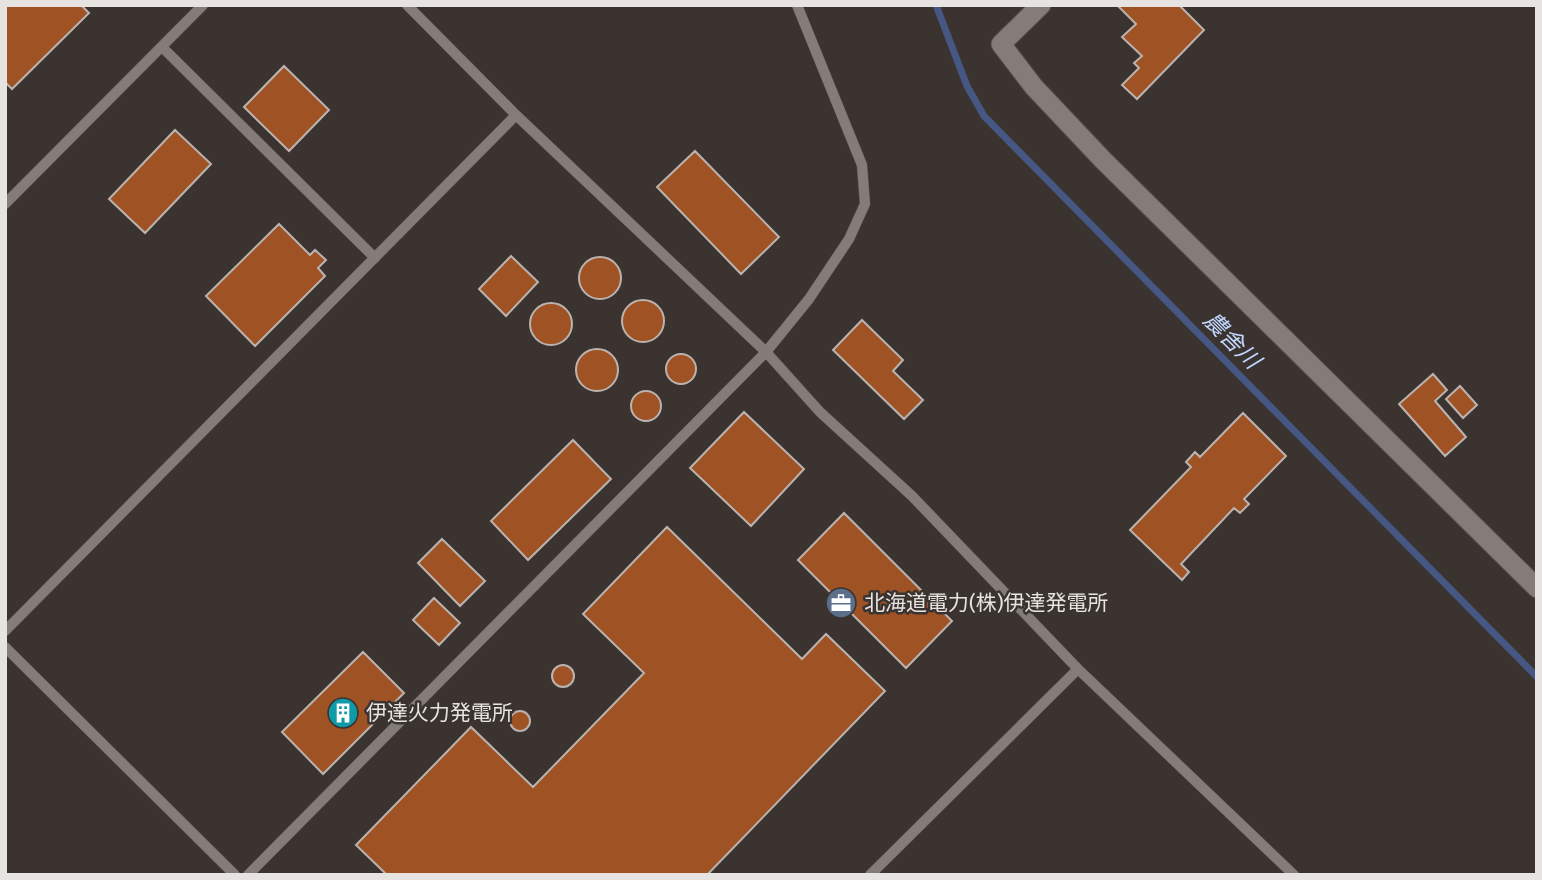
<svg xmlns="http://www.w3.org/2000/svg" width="1542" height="880" viewBox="0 0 1542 880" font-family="'Fira Sans','Noto Sans JP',sans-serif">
	<rect width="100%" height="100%" fill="#3a3330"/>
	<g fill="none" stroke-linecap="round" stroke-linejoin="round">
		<!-- stream -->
		<path stroke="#455782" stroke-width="7" d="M936,5l31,81 17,30 553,561"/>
	</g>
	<!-- building -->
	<path fill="#9f5325" stroke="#bbb3af" stroke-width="2" d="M5,5h76l8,8 -77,76 -7,-7z
		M1117,5h62l25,25 -67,69 -15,-14 17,-17 -5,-5 8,-7 -20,-19 14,-13z
		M284,66l45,44 -40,41 -45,-44z
		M175,130l36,34 -66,69 -36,-34z
		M695,151l84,86 -38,37 -84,-87z
		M279,224l31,31 5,-5 11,10 -8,8 7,8 -70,70 -49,-50z
		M511,256l27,26 -32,34 -27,-27z
		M579 278a21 21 0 1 1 42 0a21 21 0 1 1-42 0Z
		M622 321a21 21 0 1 1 42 0a21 21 0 1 1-42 0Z
		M530 324a21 21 0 1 1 42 0a21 21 0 1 1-42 0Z
		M862,320l41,40 -10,11 30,29 -19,19 -71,-69z
		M576 370a21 21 0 1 1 42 0a21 21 0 1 1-42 0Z
		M666 369a15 15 0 1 1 30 0a15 15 0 1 1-30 0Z
		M1433,374l14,16 -12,11 31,36 -21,19 -46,-52z
		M1460,386l17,19 -14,13 -17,-19z
		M631 406a15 15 0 1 1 30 0a15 15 0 1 1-30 0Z
		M744,412l60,57 -53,57 -61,-58z
		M1243,413l43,43 -42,43 5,5 -9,9 -6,-5 -53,56 8,8 -7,8 -52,-50 61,-63 -5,-5 9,-10 5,5z
		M573,440l38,39 -83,81 -37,-39z
		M844,513l108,108 -46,47 -108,-108z
		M667,527l135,132 24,-25 59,57 -178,184h-320l-31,-30 115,-118 62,60 111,-114 -61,-59z
		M442,539l43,42 -25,25 -42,-43z
		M434,598l26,25 -21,22 -26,-25z
		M363,652l41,41 -81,81 -41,-42z
		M552 676a11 11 0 1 1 22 0a11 11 0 1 1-22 0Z
		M510 721a10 10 0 1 1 20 0a10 10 0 1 1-20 0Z"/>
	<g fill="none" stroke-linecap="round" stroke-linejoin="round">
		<!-- service casing -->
		<g stroke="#544f4c" stroke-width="11">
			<path id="service" d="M407,5l109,110 250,237 54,60 92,84 166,173 216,206
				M162,47l213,211
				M5,204l198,-199
				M5,631l511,-516
				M5,647l230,228
				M248,875l518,-523 43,-53 40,-60 16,-35 -3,-39 -65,-160
				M870,875l208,-206"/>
		</g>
		<!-- tertiary casing -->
		<g stroke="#544f4c" stroke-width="21">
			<path id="tertiary" d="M1041,5l-40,39 33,43 69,73 434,428"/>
		</g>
		<!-- service -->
		<use href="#service" stroke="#837c78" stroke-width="10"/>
		<!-- tertiary -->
		<use href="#tertiary" stroke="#837c78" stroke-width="19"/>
	</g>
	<!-- icons -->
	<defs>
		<g id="office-disc" transform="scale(1.575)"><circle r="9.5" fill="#5c6f8a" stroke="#3a3330"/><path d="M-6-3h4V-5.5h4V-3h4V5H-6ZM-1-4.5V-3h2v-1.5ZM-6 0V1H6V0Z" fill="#fff"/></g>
		<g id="building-disc" transform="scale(1.575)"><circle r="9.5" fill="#0f9aa8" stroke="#3a3330"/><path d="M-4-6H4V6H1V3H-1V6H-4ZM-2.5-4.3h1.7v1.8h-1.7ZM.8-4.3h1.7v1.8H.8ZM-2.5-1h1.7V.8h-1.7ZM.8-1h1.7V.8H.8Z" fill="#fff"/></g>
	</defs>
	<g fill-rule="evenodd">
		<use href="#office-disc" x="841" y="603"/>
		<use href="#building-disc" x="343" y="713"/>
	</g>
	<g text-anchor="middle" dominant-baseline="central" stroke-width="5" stroke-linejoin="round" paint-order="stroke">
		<!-- poi labels -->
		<g font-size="21" fill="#e7e3e1" stroke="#3a3330" text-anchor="start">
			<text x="864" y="603">北海道電力(株)伊達発電所</text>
			<text x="366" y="713">伊達火力発電所</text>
		</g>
		<!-- water labels -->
		<g font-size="23" font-style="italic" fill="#c1d7fd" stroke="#3a3330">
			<text transform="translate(1232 340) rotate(45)">農舎川</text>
		</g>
	</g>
	<!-- border -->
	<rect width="1542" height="880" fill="none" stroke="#e7e3e1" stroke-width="14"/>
</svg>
